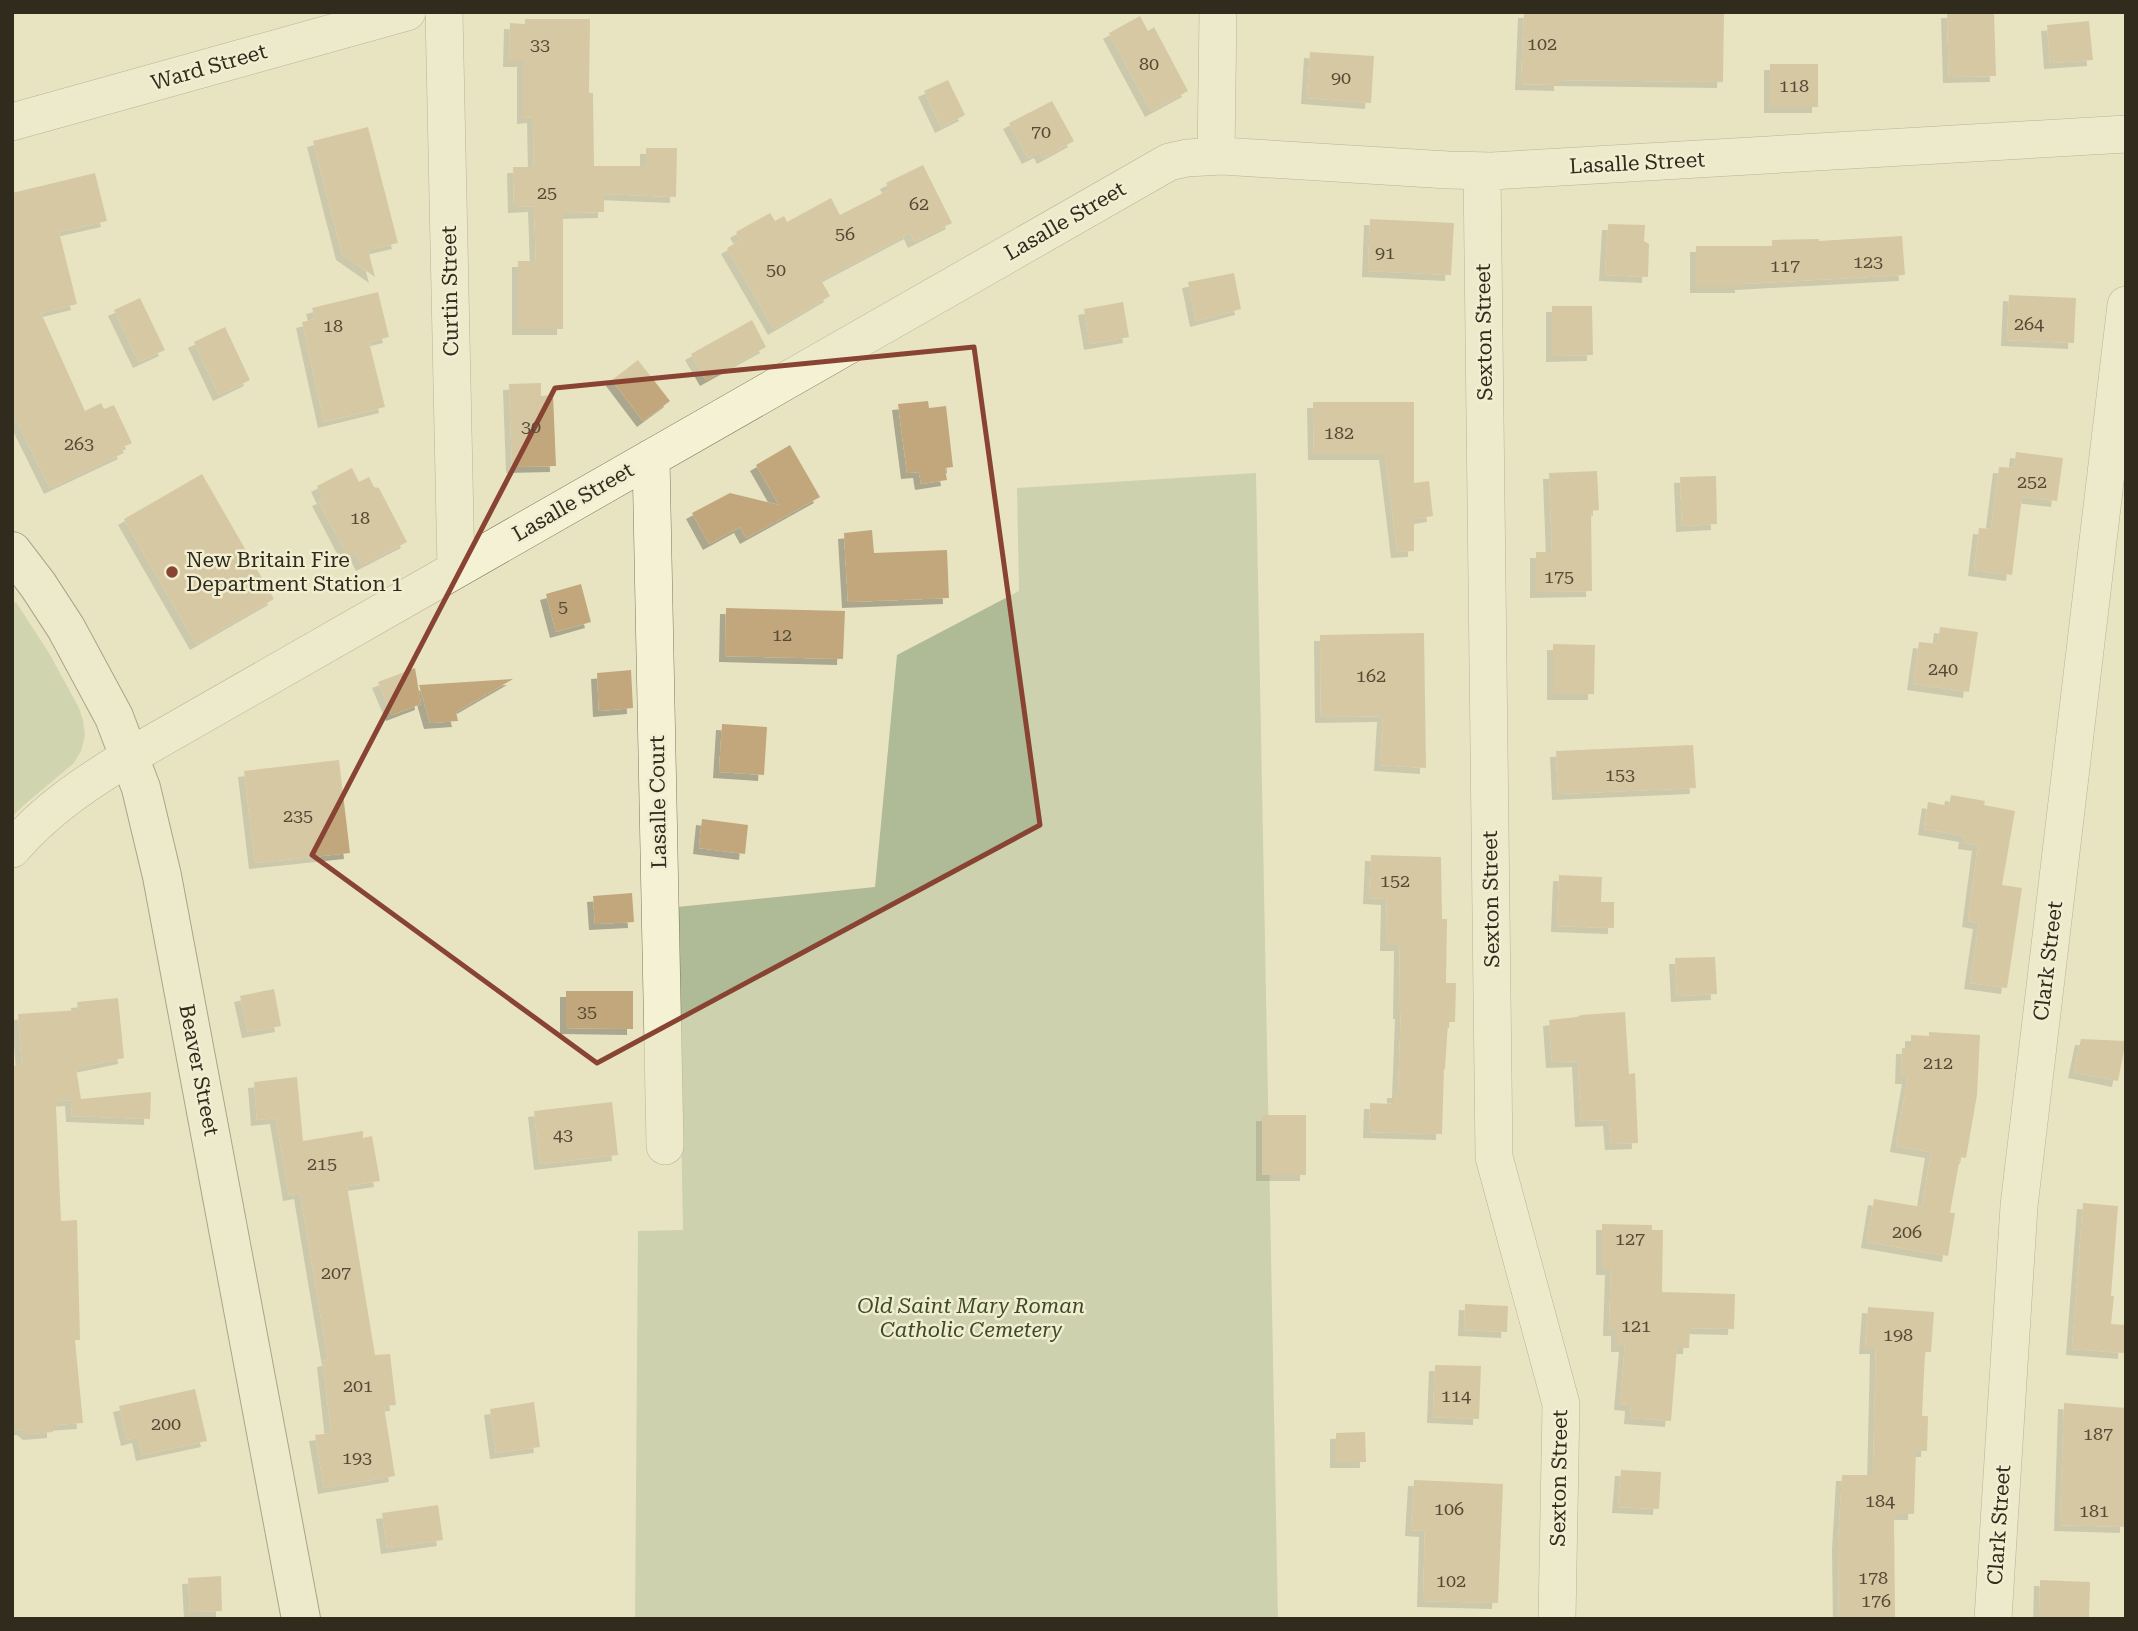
<svg xmlns="http://www.w3.org/2000/svg" width="2138" height="1631" viewBox="0 0 2138 1631" font-family="'Roboto Serif',serif">
	<defs>
		<filter id="shadow"><feDropShadow dx="-6" dy="6" stdDeviation="0" flood-color="#0004"/></filter>
	</defs>
	<rect width="100%" height="100%" fill="#e8e4c2"/>
	<!-- green -->
	<path fill="#b7c498" d="M16,602l33,51 30,55 4,12 2,16 -4,15 -7,12 -50,42 -12,12v-213z"/>
	<!-- cemetery -->
	<path fill="#afba96" d="M1256,473l22,1146h-643l3,-388 45,-1 -6,-323 198,-20 22,-232 122,-64 -2,-103z"/>
	<!-- building -->
	<path fill="#c2a77d" filter="url(#shadow)" d="M1524,12h200l-1,70 -163,-2v5l-39,-1z
		M1947,12h47l2,64 -47,1z
		M1140,16l8,15 6,-4 34,64 -37,20 -42,-78z
		M525,19h65l-1,74h4l1,73h52v-18h31l-1,49 -72,-3v18l-41,1v116h-45v-68h18l-2,-55 -20,1 -1,-40h21l-1,-50 -10,1v-57h-14l1,-38 15,1z
		M2089,21l4,39 -43,3 -3,-38z
		M1310,52l64,4 -3,47 -64,-5z
		M1770,64h48v43h-48z
		M948,80l17,35 -24,12 -17,-36z
		M1052,101l22,40 -31,17 -3,-6 -12,6 -19,-35z
		M368,127l30,116 -30,7 7,27 -33,-23 -29,-113z
		M923,165l29,58 -38,19 -4,-9 -89,47 9,16 -56,33 -47,-81 14,-8 -5,-8 34,-19 5,8 9,-5 3,6 44,-24 9,17 49,-25 -3,-7z
		M95,173l12,48 -48,11 18,72 -36,9 44,98 16,-8 3,6 10,-4 18,38 -11,5 3,5 -74,35 -32,-65 -6,-5v-225z
		M1370,219l84,4 -3,52 -83,-4z
		M1608,224l37,1 -1,16 5,3 -1,33 -43,-2z
		M1902,236l3,39 -164,9v3h-45v-41h76v-6l47,-1v2z
		M1234,273l7,36 -45,12 -8,-39z
		M378,292l11,45 -20,5 16,65 -61,15 -22,-100 13,-3 -3,-11z
		M2009,295l67,3 -2,45 -67,-3z
		M140,298l25,52 -26,12 -25,-52z
		M1123,302l6,35 -39,7 -6,-35z
		M1552,306h40l1,49 -41,1z
		M752,320l14,27 -60,33 -15,-26z
		M225,327l25,53 -31,15 -25,-53z
		M638,360l32,41 -27,20 -31,-41z
		M541,383v13l12,-1 3,71 -44,1 -3,-83z
		M928,401l1,7 17,-2 7,61 -8,1 2,12 -26,4 -2,-12 -12,1 -9,-69z
		M1313,402h101v81l15,-2 4,35 -19,3v32l-17,1 -12,-98h-71z
		M790,445l30,52 -74,41 -6,-11 -31,17 -17,-31 38,-20 49,12 -23,-40z
		M2016,452l47,6 -6,43 -35,-4 -10,78 -38,-5 5,-42 12,1 8,-62 15,1z
		M352,468l7,14 10,-5 5,10 5,1 28,54 -45,23 -6,-12 -8,4 -30,-57 5,-2 -6,-12z
		M1597,471l2,39 -8,1 1,80 -56,1v-40h16l-3,-79z
		M202,474l72,125 -78,45 -72,-125z
		M1716,476l1,48 -35,2 -2,-49z
		M872,530l2,23 73,-3 2,48 -101,4 -4,-69z
		M581,584l10,38 -35,10 -10,-38z
		M726,608l119,3 -2,48 -118,-3z
		M1940,627l38,5 -9,60 -56,-8 6,-42 19,2z
		M1424,633l2,135 -46,-3 3,-49 -62,1 -1,-82z
		M1553,644l42,1 -1,49h-41z
		M415,668l6,36 -29,11 -14,-33z
		M631,670l2,38 -34,3 -2,-38z
		M513,679l-57,33 2,9 -28,2 -11,-38z
		M722,724l45,3 -3,48 -45,-3z
		M1693,745l3,43 -138,6 -2,-43z
		M339,760l11,93 -95,10 -11,-92z
		M1951,795l34,6 -1,4 31,6 -13,74 20,3 -15,100 -37,-5 9,-60 -11,-2 10,-76 -14,-2 1,-7 -41,-7 4,-27 21,4z
		M702,819l46,6 -3,29 -46,-6z
		M1371,855l70,2 1,62h5l-1,64h10l-1,39h-7l-3,47h-1l-2,65 -73,-2 1,-29 23,1v-12h5l3,-79h-2l1,-68h-14l1,-46 -18,-1z
		M1559,875l43,2 -1,25h13v26l-57,-2z
		M632,893l2,29 -39,2 -2,-28z
		M1715,957l2,37 -40,2 -2,-38z
		M274,989l7,37 -33,6 -8,-36z
		M566,991h67v38l-67,-1z
		M118,998l6,60 -48,10 5,31 70,-7 -1,27 -78,-3 -1,-16 -13,1v5h-2l5,115 16,-1 3,120h-5l8,83 -30,2v7l-24,2 -6,-5 -11,1v-364l10,-1 -4,-51 60,-4 -1,-8z
		M1625,1012l4,62 6,-1 3,70 -27,1 -2,-24 -28,1 -3,-60 -26,1 -3,-42 28,-3 4,-2z
		M1929,1032l51,3 -3,60 -11,63 -6,-1 -10,56h5l-7,43 -81,-14 7,-43 48,8 9,-55 -35,-6 12,-68h-7l1,-30h9v-13l18,1z
		M2081,1039l45,2 -8,40 -44,-9z
		M297,1077l6,64 60,-10v7l9,-2 8,45 -33,5 28,169 15,-1 6,51 -12,1 11,70 -71,12 -9,-53 16,-2 -8,-72 5,-1 -28,-167 -11,2 -13,-77 -19,2 -3,-38z
		M612,1102l6,53 -78,9 -6,-53z
		M1262,1115h44v60h-44z
		M2083,1203l35,3 -7,90h3l-3,28 15,1 -2,28 -52,-4z
		M1602,1224l50,1v5h11l-1,62 73,2 -1,35 -44,-1 -1,20h-12l-6,73 -41,-3 1,-13 -11,-1 5,-58h-8v-16h-8l2,-61h-9z
		M1465,1304l43,2 -1,26 -43,-2z
		M1868,1307l66,5 -3,40h-6l-3,64h6l-1,35h-11l-2,63h-20l1,105h-56l-1,-75 4,-69h31l3,-127h-11z
		M1435,1365l46,1 -2,53 -46,-2z
		M195,1389l12,52 -65,14 -4,-18 -11,3 -8,-34z
		M534,1402l6,45 -44,6 -6,-44z
		M2064,1403l62,5v119l-66,-2z
		M1365,1432l1,30h-30v-29z
		M1621,1470l40,2 -2,37 -41,-2z
		M1414,1480l89,4 -5,119 -75,-2 2,-70 -14,-1z
		M438,1505l5,35 -56,8 -5,-35z
		M221,1576l1,35 -32,1 -2,-34z
		M2040,1580l50,2 -1,37h-50z"/>
	<g fill="none" stroke-linecap="round" stroke-linejoin="round">
		<!-- minor casing -->
		<g stroke="#80765c" stroke-width="38">
			<path id="minor" d="M444,12l12,557
				M12,122l395,-110
				M1216,156l2,-144
				M1482,171l12,986 67,247 -4,215
				M651,458l14,688
				M12,849c33,-39 74,-66 118,-93l1039,-594 18,-4 35,-2 226,14 44,1 634,-37
				M1993,1619l26,-413 107,-901"/>
		</g>
		<!-- secondary casing -->
		<g stroke="#61573f" stroke-width="40">
			<path id="secondary" d="M12,551l26,34 28,43 48,89 27,71 21,88 139,743"/>
		</g>
		<!-- minor -->
		<use href="#minor" stroke="#f4f1d4" stroke-width="37"/>
		<!-- secondary -->
		<use href="#secondary" stroke="#f4f1d4" stroke-width="38"/>
	</g>
	<!-- marked area -->
	<path d="M0 0H2138V1631H0ZM974,347l66,478 -443,238 -285,-208 243,-467z" fill="#e8e4c2" fill-opacity=".55" fill-rule="evenodd"/>
	<path fill="none" stroke="#884333" stroke-width="5" stroke-linejoin="round" d="M974,347l66,478 -443,238 -285,-208 243,-467z"/>
	<!-- markers -->
	<circle fill="#884333" stroke="#f0edd1" stroke-width="2.5" cx="172" cy="572" r="7"/>
	<g text-anchor="middle" dominant-baseline="central" stroke-width="5" stroke-linejoin="round" paint-order="stroke">
		<!-- number labels -->
		<g font-size="18" fill="#554a36">
			<text x="1542" y="43">102</text>
			<text x="540" y="44">33</text>
			<text x="1149" y="63">80</text>
			<text x="1341" y="77">90</text>
			<text x="1794" y="85">118</text>
			<text x="1041" y="131">70</text>
			<text x="547" y="192">25</text>
			<text x="919" y="203">62</text>
			<text x="845" y="233">56</text>
			<text x="1385" y="252">91</text>
			<text x="1868" y="261">123</text>
			<text x="1785" y="265">117</text>
			<text x="776" y="269">50</text>
			<text x="2029" y="323">264</text>
			<text x="333" y="325">18</text>
			<text x="531" y="426">30</text>
			<text x="1339" y="432">182</text>
			<text x="79" y="443">263</text>
			<text x="2032" y="481">252</text>
			<text x="360" y="517">18</text>
			<text x="1559" y="576">175</text>
			<text x="563" y="606">5</text>
			<text x="782" y="634">12</text>
			<text x="1943" y="668">240</text>
			<text x="1371" y="675">162</text>
			<text x="1620" y="774">153</text>
			<text x="298" y="815">235</text>
			<text x="1395" y="880">152</text>
			<text x="587" y="1011">35</text>
			<text x="1938" y="1062">212</text>
			<text x="563" y="1134">43</text>
			<text x="322" y="1163">215</text>
			<text x="1907" y="1231">206</text>
			<text x="1630" y="1238">127</text>
			<text x="336" y="1272">207</text>
			<text x="1636" y="1325">121</text>
			<text x="1898" y="1334">198</text>
			<text x="358" y="1385">201</text>
			<text x="1456" y="1395">114</text>
			<text x="166" y="1423">200</text>
			<text x="2098" y="1433">187</text>
			<text x="357" y="1457">193</text>
			<text x="1880" y="1500">184</text>
			<text x="1449" y="1508">106</text>
			<text x="2094" y="1510">181</text>
			<text x="1873" y="1577">178</text>
			<text x="1451" y="1580">102</text>
			<text x="1876" y="1600">176</text>
		</g>
		<!-- street labels -->
		<g font-size="21" fill="#312b1e" stroke="#f0edd1">
			<text transform="translate(209 67) rotate(-16)">Ward Street</text>
			<text transform="translate(1637 163) rotate(-3)">Lasalle Street</text>
			<text transform="translate(1065 221) rotate(-30)">Lasalle Street</text>
			<text transform="translate(450 291) rotate(-91)">Curtin Street</text>
			<text transform="translate(1484 332) rotate(-91)">Sexton Street</text>
			<text transform="translate(573 502) rotate(-30)">Lasalle Street</text>
			<text transform="translate(658 802) rotate(-91)">Lasalle Court</text>
			<text transform="translate(1491 899) rotate(-91)">Sexton Street</text>
			<text transform="translate(2048 961) rotate(-83)">Clark Street</text>
			<text transform="translate(199 1070) rotate(79)">Beaver Street</text>
			<text transform="translate(1559 1478) rotate(-89)">Sexton Street</text>
			<text transform="translate(1999 1525) rotate(-86)">Clark Street</text>
		</g>
		<!-- poi labels -->
		<g font-size="21" fill="#312b1e" stroke="#f0edd1" text-anchor="start">
			<text x="186" y="560">New Britain Fire<tspan x="186" dy="24">Department Station 1</tspan></text>
		</g>
		<!-- park labels -->
		<g font-size="21" font-style="italic" fill="#3b4b27" stroke="#f0edd1">
			<text x="971" y="1306">Old Saint Mary Roman<tspan x="971" dy="24">Catholic Cemetery</tspan></text>
		</g>
	</g>
	<!-- border -->
	<rect width="2138" height="1631" fill="none" stroke="#312b1e" stroke-width="28"/>
</svg>
